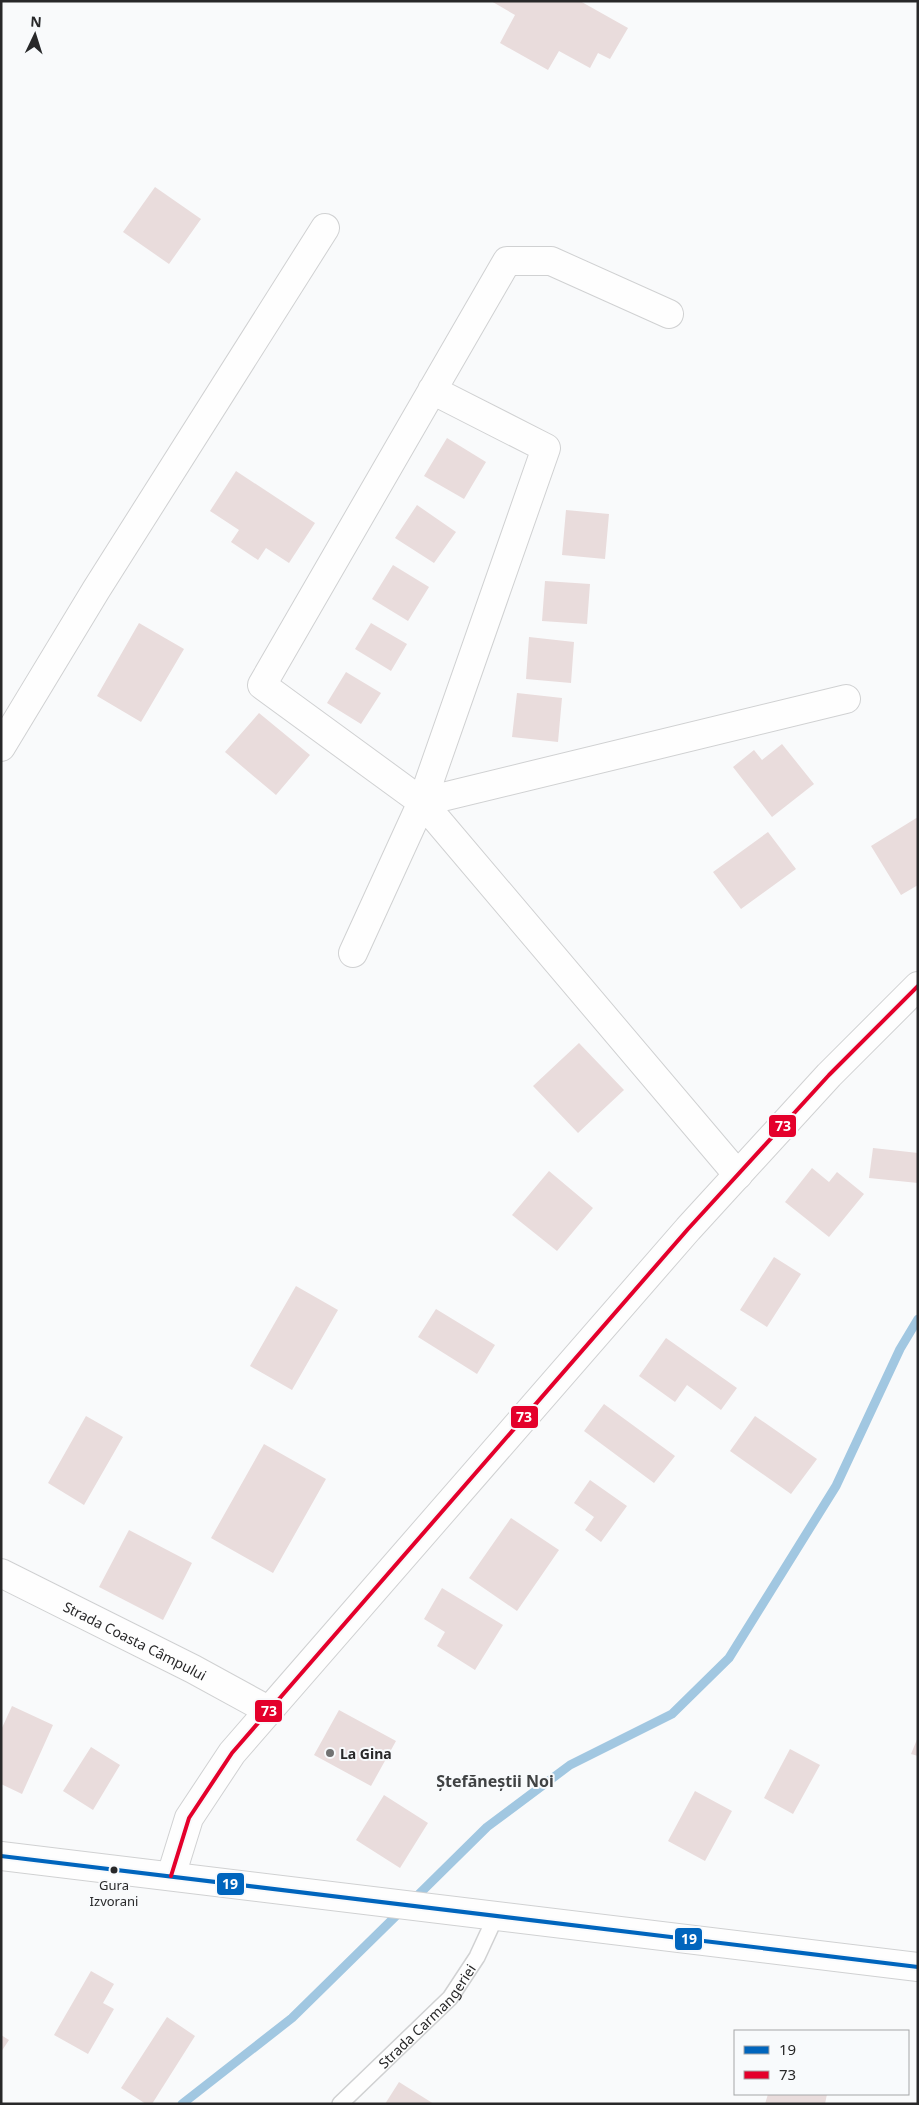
<svg xmlns="http://www.w3.org/2000/svg" width="919" height="2105" viewBox="0 0 919 2105" font-family="'Noto Sans',sans-serif">
	<rect width="100%" height="100%" fill="#f9fafb"/>
	<g fill="none" stroke-linecap="round" stroke-linejoin="round">
		<!-- stream -->
		<path stroke="#a1c7e1" stroke-width="9" d="M412,1901l75,-74 83,-62 102,-51 57,-56 107,-172 64,-137 18,-30
			M182,2104l110,-86 110,-108"/>
	</g>
	<!-- building -->
	<path fill="#e9dcdc" d="M491,1h89l48,27 -18,31 -12,-6 -8,15 -31,-17 -11,19 -48,-27 15,-28z
		M155,187l46,32 -32,45 -46,-32z
		M447,438l39,24 -22,37 -40,-23z
		M236,471l79,52 -26,40 -23,-15 -8,12 -27,-18 8,-12 -29,-19z
		M417,505l39,27 -22,31 -39,-25z
		M566,510l43,4 -4,45 -43,-4z
		M393,565l36,22 -21,34 -36,-22z
		M545,581l45,3 -3,40 -45,-3z
		M139,623l45,26 -43,73 -44,-26z
		M371,623l36,21 -16,27 -36,-22z
		M529,637l45,5 -3,41 -45,-4z
		M346,672l35,21 -20,31 -34,-21z
		M517,693l45,5 -4,44 -46,-5z
		M259,713l51,42 -34,40 -51,-43z
		M782,744l32,40 -42,33 -39,-50 21,-17 8,10z
		M918,817v68l-17,10 -30,-49z
		M768,832l28,37 -55,40 -28,-37z
		M579,1043l45,47 -46,43 -45,-47z
		M873,1148l45,5v30l-49,-5z
		M812,1168l17,14 8,-10 27,22 -35,43 -44,-35z
		M549,1171l44,37 -36,43 -45,-36z
		M774,1257l27,17 -34,53 -27,-17z
		M296,1286l42,24 -46,80 -42,-24z
		M436,1309l59,36 -18,29 -59,-37z
		M666,1338l71,50 -16,22 -34,-25 -12,17 -36,-26z
		M604,1404l71,52 -21,27 -70,-52z
		M86,1416l37,21 -39,68 -36,-22z
		M755,1416l62,43 -26,35 -61,-43z
		M264,1444l62,35 -53,94 -62,-35z
		M590,1480l37,26 -26,36 -16,-12 9,-13 -20,-14z
		M511,1518l48,32 -42,61 -48,-33z
		M129,1530l63,33 -29,57 -64,-33z
		M442,1588l61,37 -28,45 -38,-24 8,-14 -21,-13z
		M12,1706l41,19 -31,69 -21,-10v-54z
		M339,1710l57,31 -25,45 -57,-31z
		M918,1737v19l-7,-2z
		M91,1747l29,18 -27,45 -30,-19z
		M790,1749l30,16 -27,49 -29,-16z
		M695,1791l37,20 -27,50 -37,-20z
		M384,1795l44,28 -28,45 -44,-28z
		M91,1971l23,13 -11,19 11,6 -26,45 -34,-19z
		M167,2017l28,19 -43,68h-6l-25,-16z
		M1,2035l8,5 -8,12z
		M399,2082l35,22h-49z
		M768,2094h59l-2,10h-60z"/>
	<g fill="none" stroke-linecap="round" stroke-linejoin="round">
		<!-- service casing -->
		<g stroke="#d0d1d2" stroke-width="18">
			<g id="service">
				<path id="s1" d="M340,2104l110,-106 27,-41 19,-41"/>
			</g>
		</g>
		<!-- minor casing -->
		<g stroke="#d0d1d2" stroke-width="30">
			<path id="minor" d="M669,314l-118,-53h-44l-245,424 160,117 316,373
				M1,747l95,-157 229,-362
				M422,802l424,-103
				M353,953l69,-151 124,-354 -114,-58"/>
		</g>
		<!-- tertiary casing -->
		<g stroke="#d0d1d2" stroke-width="30">
			<g id="tertiary">
				<path id="s2" d="M1,1573l192,96 75,41"/>
				<path d="M171,1876l18,-58 43,-65 456,-524 141,-154 89,-89"/>
			</g>
		</g>
		<!-- primary casing -->
		<g stroke="#d0d1d2" stroke-width="30">
			<path id="primary" d="M1,1856l917,111"/>
		</g>
		<!-- service -->
		<use href="#service" stroke="#fefefe" stroke-width="15"/>
		<!-- minor -->
		<use href="#minor" stroke="#fefefe" stroke-width="28"/>
		<!-- tertiary -->
		<use href="#tertiary" stroke="#fefefe" stroke-width="28"/>
		<!-- primary -->
		<use href="#primary" stroke="#fefefe" stroke-width="28"/>
		<!-- bus-1 casing -->
		<g stroke="#f8fafc" stroke-width="8">
			<path id="bus-1" d="M1,1856l917,111"/>
		</g>
		<!-- bus-2 casing -->
		<g stroke="#f8fafc" stroke-width="8">
			<path id="bus-2" d="M171,1876l18,-58 43,-65 456,-524 141,-154 89,-89"/>
		</g>
		<!-- bus-1 -->
		<use href="#bus-1" stroke="#0065bd" stroke-width="4"/>
		<!-- bus-2 -->
		<use href="#bus-2" stroke="#e4002b" stroke-width="4"/>
	</g>
	<!-- markers -->
	<circle fill="#717272" stroke="#f8fafc" stroke-width="2" cx="330" cy="1753" r="5"/>
	<circle fill="#282829" stroke="#f8fafc" stroke-width="2" cx="114" cy="1870" r="4.5"/>
	<g text-anchor="middle" dominant-baseline="central" stroke-width="4" stroke-linejoin="round" paint-order="stroke">
		<!-- bus labels -->
		<g font-size="13" fill="#282829" stroke="#f8fafc">
			<text x="114" y="1885">Gura<tspan x="114" dy="16">Izvorani</tspan></text>
		</g>
		<!-- street labels -->
		<g font-size="14" fill="#282829" stroke="#f8fafc">
			<text stroke="none"><textPath href="#s2" startOffset="150">Strada Coasta Câmpului</textPath></text>
			<text stroke="none"><textPath href="#s1" startOffset="124">Strada Carmangeriei</textPath></text>
		</g>
		<!-- poi labels -->
		<g font-size="14" font-weight="bold" fill="#282829" stroke="#f8fafc" text-anchor="start">
			<text x="340" y="1753">La Gina</text>
		</g>
		<!-- quarter labels -->
		<g font-size="16" font-weight="bold" fill="#404243" stroke="#f8fafc">
			<text x="495" y="1781">Ștefăneștii Noi</text>
		</g>
	</g>
	<g stroke="#f8fafc" stroke-width="2">
		<rect x="768" y="1114" width="29" height="24" rx="5" fill="#e4002b"/>
		<rect x="510" y="1405" width="29" height="24" rx="5" fill="#e4002b"/>
		<rect x="254" y="1699" width="29" height="24" rx="5" fill="#e4002b"/>
		<rect x="216" y="1872" width="29" height="24" rx="5" fill="#0065bd"/>
		<rect x="674" y="1927" width="29" height="24" rx="5" fill="#0065bd"/>
	</g>
	<g font-size="14" text-anchor="middle" font-weight="bold" fill="#fff">
		<text x="783" y="1131">73</text>
		<text x="524" y="1422">73</text>
		<text x="269" y="1716">73</text>
		<text x="230" y="1889">19</text>
		<text x="689" y="1944">19</text>
	</g>
	<!-- border -->
	<rect width="919" height="2105" fill="none" stroke="#282829" stroke-width="5"/>
	<!-- legend -->
	<rect x="734" y="2030" width="175" height="65" fill="#f8fafc" stroke="#a5a6a8"/>
	<rect x="744" y="2046" width="25" height="8" fill="#0065bd" stroke="#a5a6a8"/>
	<text x="779" y="2055" font-size="15" fill="#282829">19</text>
	<rect x="744" y="2071" width="25" height="8" fill="#e4002b" stroke="#a5a6a8"/>
	<text x="779" y="2080" font-size="15" fill="#282829">73</text>
	<!-- north arrow -->
	<g transform="translate(35 35) rotate(4)" stroke="#f8fafc" stroke-width="4" paint-order="stroke">
	<path d="M0-4L9 19L0 12L-9 19Z" fill="#282829"/>
	<text y="-8" font-size="14" font-weight="bold" text-anchor="middle" fill="#282829">N</text>
	</g>
</svg>
